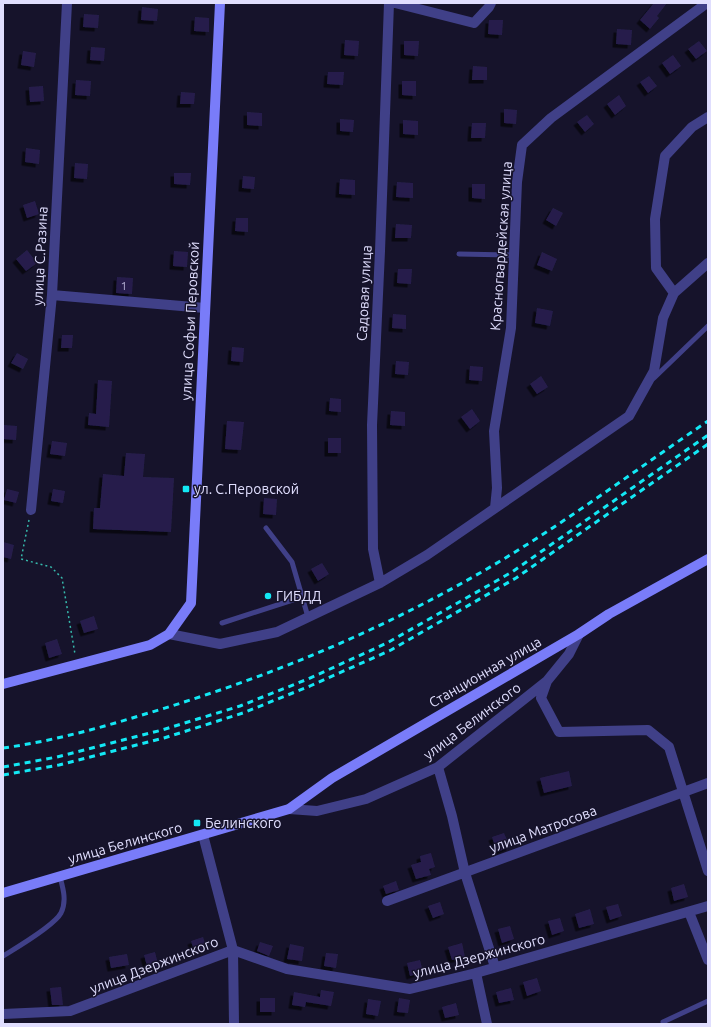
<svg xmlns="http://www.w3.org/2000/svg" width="711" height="1027" viewBox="0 0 711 1027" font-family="Ubuntu,sans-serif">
	<defs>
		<filter id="shadow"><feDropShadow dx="-3.5" dy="3.5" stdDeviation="0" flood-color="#0009"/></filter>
	</defs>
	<rect width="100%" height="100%" fill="#16132b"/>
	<!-- building -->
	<path fill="#261f4c" filter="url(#shadow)" d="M654,3h13l-10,13 2,2 -9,11 -10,-9z
		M142,7l16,2 -1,12 -16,-1z
		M84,14l15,1 -1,13 -15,-1z
		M195,17l14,1v14l-15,-1z
		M489,20h14l-1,15 -14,-1z
		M617,29l15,1 -1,15 -15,-1z
		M345,40l14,1 -1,15 -14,-1z
		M404,41h15l-1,15 -14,-1z
		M699,41l8,10 -11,8 -8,-10z
		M91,47l14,1 -1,13 -14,-1z
		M23,51l13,2 -2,14 -13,-2z
		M673,55l8,11 -11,8 -8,-11z
		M473,66l14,1v13h-15z
		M328,72h16l-1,13 -16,-1z
		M649,76l8,10 -9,7 -8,-11z
		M76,80l15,1 -1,15 -15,-1z
		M402,81h14v15l-14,-1z
		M43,86l1,15 -14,1 -1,-15z
		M181,92l14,1 -1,11h-14z
		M619,95l7,11 -11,9 -8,-11z
		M504,109l13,1 -1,14 -12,-1z
		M247,112l15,1v13l-15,-1z
		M587,115l7,9 -9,8 -8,-10z
		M340,119l14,1 -1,12 -13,-1z
		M403,120l15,1v14l-15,-1z
		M472,123h14l-1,15h-14z
		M26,148l14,2 -1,14 -14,-2z
		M75,163l13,1 -1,15 -13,-1z
		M174,173h17l-1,12 -16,-1z
		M243,176l12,1 -1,12 -12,-1z
		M340,179l15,1v15l-16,-1z
		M397,182l16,1v15l-17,-1z
		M472,184h13v15l-13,-1z
		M35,201l4,13 -12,4 -4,-13z
		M553,208l10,5 -7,13 -10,-6z
		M236,218h12v14l-13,-1z
		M396,224l16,1 -1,13h-16z
		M27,250l10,13 -11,8 -10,-12z
		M174,251l14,1 -1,15 -14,-1z
		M542,252l15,7 -5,12 -15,-6z
		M398,269h14l-1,15 -14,-1z
		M117,277l16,1 -1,16 -16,-1z
		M537,308l16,3 -3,15 -15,-3z
		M393,314l13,1v14l-14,-1z
		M62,335h11l-1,13h-11z
		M232,347l12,1 -1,14 -12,-1z
		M17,353l11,6 -5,10 -12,-6z
		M396,361l13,1 -1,13 -13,-1z
		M470,366l13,1 -1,14 -13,-1z
		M541,376l7,11 -11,7 -7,-10z
		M98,380l14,1 -3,46 -21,-2 1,-12 7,1z
		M330,398l11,1v13l-12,-1z
		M472,409l8,12 -10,8 -9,-12z
		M391,411l14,1v14l-15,-1z
		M227,421l17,1 -3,28 -16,-1z
		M4,425l13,1 -1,14 -13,-1z
		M328,438h13v15h-13z
		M52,441l15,2 -2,13 -15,-2z
		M126,453l19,1 -2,23 31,1 -3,54 -78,-3 1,-21h6l3,-34 21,2z
		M7,489l12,3 -3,11 -12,-3z
		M53,489l12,2 -2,12 -12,-2z
		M264,498l13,1 -1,16 -13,-1z
		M3,542l11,3 -3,14 -8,-2z
		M322,563l7,11 -11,7 -7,-12z
		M94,616l4,13 -14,4 -4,-12z
		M57,639l5,15 -13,4 -4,-15z
		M569,771l3,15 -28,7 -4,-15z
		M504,833l6,14 -13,5 -5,-15z
		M431,853l4,14 -6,2 2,6 -15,4 -5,-14 10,-3 -1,-6z
		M396,881l3,9 -13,4 -3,-8z
		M684,884l4,13 -14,4 -3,-13z
		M440,902l4,12 -11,4 -5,-12z
		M618,904l4,12 -12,4 -4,-13z
		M590,909l4,15 -15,4 -4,-14z
		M560,918l4,13 -12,4 -4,-14z
		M510,926l4,13 -12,4 -4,-14z
		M203,937l4,12 -12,4 -4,-12z
		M260,942l13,4 -4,10 -12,-5z
		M462,943l3,14 -13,3 -4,-13z
		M290,944l14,3 -2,14 -15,-2z
		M155,952l4,16 -11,2 -4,-15z
		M326,953l12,1 -2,14 -12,-2z
		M127,954l2,11 -18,3 -2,-11z
		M420,960l3,12 -13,4 -3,-13z
		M537,978l4,13 -14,5 -4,-14z
		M61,987l2,18h-11l-2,-17z
		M511,988l3,12 -15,3 -3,-11z
		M321,990l13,2 -3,14 -25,-4 -1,5 -13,-2 2,-13 26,5z
		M260,998h15v14h-15z
		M399,998l11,2 -2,13 -11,-1z
		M368,999l13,2 -3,15 -12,-2z
		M456,1003l3,12 -14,3 -3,-11z"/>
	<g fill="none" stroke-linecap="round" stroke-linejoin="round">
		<!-- path -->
		<path stroke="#36b9ac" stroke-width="1.5" stroke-dasharray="2 3" stroke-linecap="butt" d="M29,520l-8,39 30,8 11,11 13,76"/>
		<!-- service -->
		<path stroke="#404088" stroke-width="5" d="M459,254l55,1
			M654,378l54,-52
			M266,528l26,34 16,55
			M222,623l80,-26
			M3,956c13,-8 51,-30 58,-43 6,-12 2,-25 -1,-36
			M663,1022l45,-21"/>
		<!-- minor -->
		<path stroke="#404088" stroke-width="10" d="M395,3l79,20 15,-16 2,-4
			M674,293l-18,-25 -1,-49 10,-63 27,-29 16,-10
			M52,295l153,13
			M495,508l2,-20 -3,-57 17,-103 6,-146 5,-37 29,-27 156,-115
			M31,510l21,-215 15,-292
			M380,583l-7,-34 -1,-124 8,-174 9,-248
			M169,634l51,10 57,-12 103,-49 47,-28 202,-139 25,-45 9,-53 11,-25 34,-30
			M547,681l-6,17 18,34 89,-2 21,17 39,124
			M438,767l14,49 13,57 30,94
			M289,809l28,2 49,-12 72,-32 109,-86 22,-27 10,-20
			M203,835l30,115 1,74
			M387,901l321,-118
			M689,912l19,48
			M476,973l11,51
			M3,1014l67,-3 163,-61 54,19 123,20 66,-16 232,-67"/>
		<!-- secondary -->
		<path stroke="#797cf9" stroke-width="10" d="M3,684l147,-39 19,-11 22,-31 29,-600
			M3,893l286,-84 43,-31 247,-144 30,-20 99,-55"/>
		<!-- rail -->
		<path stroke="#13e8f5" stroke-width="3" stroke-dasharray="6 5" stroke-linecap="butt" d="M3,748c51,-7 100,-21 149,-36 123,-37 240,-86 350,-152 71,-43 138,-93 206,-139
			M3,767l54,-10 105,-27 78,-24 68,-27 79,-36 125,-71 196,-137
			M3,775l56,-10 105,-27 79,-25 67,-27 81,-36 125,-72 192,-134"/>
	</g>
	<!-- markers -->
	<g fill="#13e8f5" stroke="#16132b" stroke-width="1.5">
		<rect x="182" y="485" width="8" height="8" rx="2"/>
		<circle cx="268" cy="596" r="4"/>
		<rect x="193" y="819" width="8" height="8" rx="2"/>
	</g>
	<g text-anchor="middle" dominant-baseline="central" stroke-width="3" stroke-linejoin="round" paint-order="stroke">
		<!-- number labels -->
		<g font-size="12" fill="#b2aed2">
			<text x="124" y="285">1</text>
		</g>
		<!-- street labels -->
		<g font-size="14" fill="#e0defe" stroke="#16132b">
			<text transform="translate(501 246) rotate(-86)">Красногвардейская улица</text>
			<text transform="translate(40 256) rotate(-87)">улица С.Разина</text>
			<text transform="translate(364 293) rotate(-87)">Садовая улица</text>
			<text transform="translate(190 321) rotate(-87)">улица Софьи Перовской</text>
			<text transform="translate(485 672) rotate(-30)">Станционная улица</text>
			<text transform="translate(472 721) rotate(-37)">улица Белинского</text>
			<text transform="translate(543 829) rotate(-20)">улица Матросова</text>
			<text transform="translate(125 843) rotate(-16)">улица Белинского</text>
			<text transform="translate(479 956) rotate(-15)">улица Дзержинского</text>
			<text transform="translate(154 965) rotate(-21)">улица Дзержинского</text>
		</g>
		<!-- poi labels -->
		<g font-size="14" fill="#e0defe" stroke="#16132b" text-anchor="start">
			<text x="194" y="489">ул. С.Перовской</text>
			<text x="276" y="596">ГИБДД</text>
			<text x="205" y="823">Белинского</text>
		</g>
	</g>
	<!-- border -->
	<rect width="711" height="1027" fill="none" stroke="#e0defe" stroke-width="8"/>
</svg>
